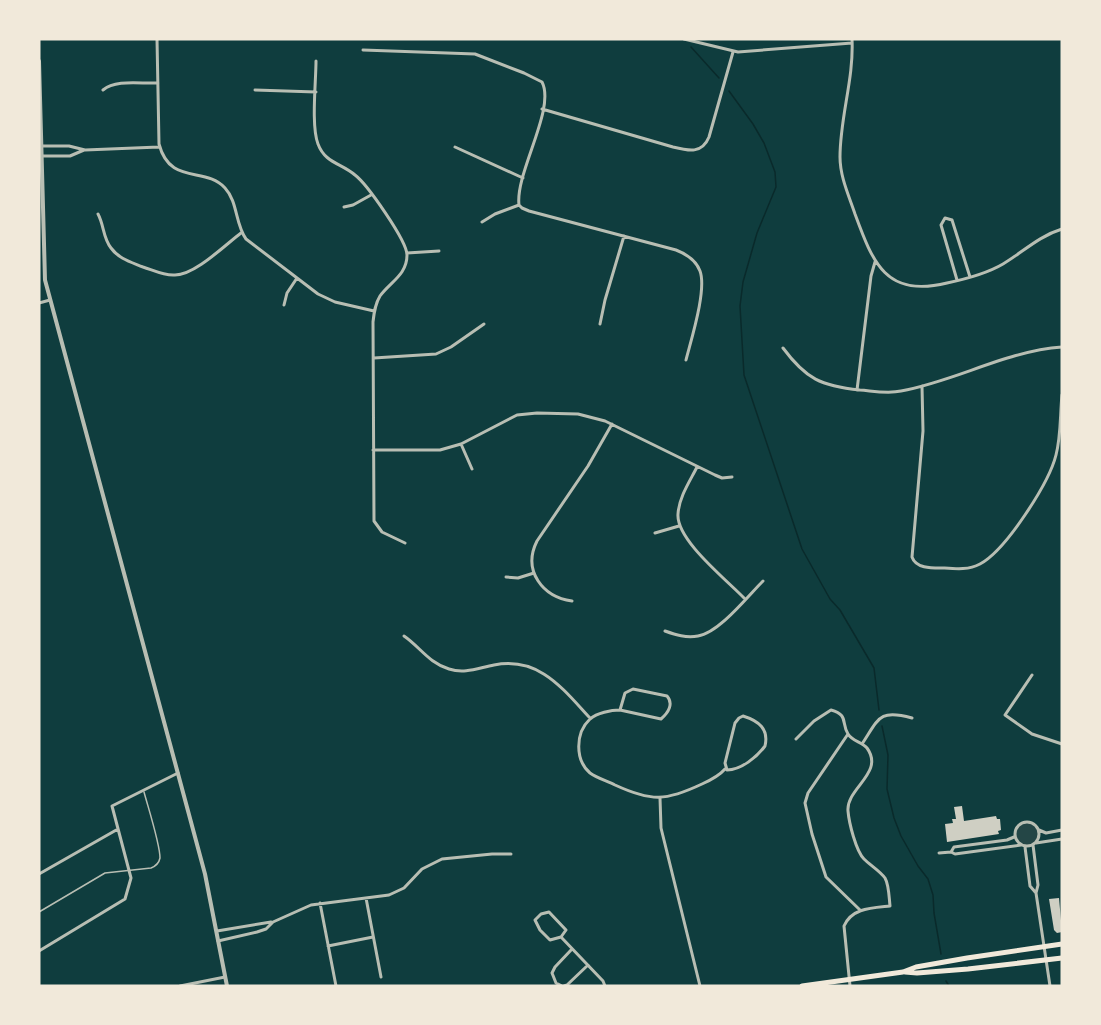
<svg xmlns="http://www.w3.org/2000/svg" width="1101" height="1025" viewBox="0 0 1101 1025" font-family="'Work Sans',sans-serif">
	<rect width="100%" height="100%" fill="#0f3d3e"/>
	<!-- green -->
	<path fill="#244646" d="M1015 834a12 12 0 1 1 24 0a12 12 0 1 1-24 0Z"/>
	<g fill="none" stroke-linecap="round" stroke-linejoin="round">
		<!-- stream -->
		<path stroke="#0a2a2b" stroke-width="1.5" d="M691,47l28,31
			M729,91l24,33 11,19 11,29 1,15 -19,46 -14,49 -3,24 4,69 58,174 28,50 10,11 34,58 5,42
			M882,726l6,29 -1,34 7,29 7,18 17,30 10,13 5,16 1,18 7,41
			M946,981l3,5"/>
	</g>
	<!-- building -->
	<path fill="#cfcfc3" d="M962,806l2,15 32,-5 1,3h3l1,11 -3,1 1,3 -52,8 -2,-18 8,-1 -1,-4h4l-2,-12z
		M1059,898l3,34 -5,1 -3,-3 -5,-31z"/>
	<g fill="none" stroke-linecap="round" stroke-linejoin="round">
		<!-- service -->
		<path stroke="#b8beb3" stroke-width="1.5" d="M39,912l66,-39 46,-5c5,-2 8,-5 9,-10 0,-14 -12,-51 -16,-66"/>
		<!-- minor -->
		<path stroke="#b8beb3" stroke-width="3" d="M157,39l2,105c11,42 46,22 66,44 13,14 10,36 21,51l72,55 17,8 39,9
			M684,39l54,13 114,-9
			M852,39c2,40 -12,78 -12,118 0,20 9,39 15,57 18,49 31,84 92,69 19,-4 39,-9 56,-19 20,-12 36,-28 59,-35
			M363,50l112,4 49,19 18,9c14,27 -27,91 -23,123
			M316,61c0,21 -5,65 2,83 7,19 23,19 37,31 12,9 52,66 52,80 0,20 -17,27 -27,41 -5,8 -6,17 -7,26l1,199 8,11 23,11
			M103,90c13,-11 38,-6 55,-7
			M255,90l61,2
			M542,109l131,38c16,4 29,7 36,-10l24,-85
			M41,146h28l16,4 74,-3
			M455,147l68,31
			M42,156h28l14,-6
			M519,205l3,3 7,3 147,39c10,4 20,10 24,21 7,19 -9,69 -14,89
			M344,207l9,-2 18,-10
			M98,214c6,11 5,24 13,34 8,11 20,14 32,19 10,3 21,9 32,8 20,0 50,-30 66,-42
			M482,222l13,-8 24,-9
			M407,253l32,-2
			M957,280l-16,-55 4,-7 7,2 18,57
			M39,303l11,-3
			M284,305l3,-12 10,-15
			M600,324l5,-24 19,-64
			M783,348c23,31 38,38 77,42 13,1 28,4 41,1 55,-10 105,-40 161,-44
			M374,358l62,-4 15,-7 33,-23
			M922,386l1,45 -11,126c4,12 21,11 32,11 13,1 25,2 36,-4 26,-14 69,-81 76,-109 5,-19 4,-40 6,-60
			M857,390l14,-114 4,-14
			M461,444l11,25
			M373,450h67l21,-6 56,-29 20,-2 41,1 27,7 110,54 7,3 10,-1
			M697,467c-7,14 -18,30 -19,47 -2,26 49,66 67,85
			M655,533l24,-7
			M506,577l12,1 16,-5
			M572,601c-29,-4 -50,-30 -35,-60l51,-75 24,-42
			M665,631c11,4 21,7 33,5 21,-3 50,-40 65,-55
			M404,636c16,11 25,27 45,33 16,5 29,-1 45,-4 45,-9 69,24 96,53
			M1032,675l-27,40 27,19 30,10
			M633,689l34,7c7,8 1,17 -6,23l-41,-9 5,-17z
			M620,710c-9,0 -23,3 -30,9 -15,14 -15,41 0,54 7,5 17,8 25,12 37,17 51,16 87,-1 9,-4 17,-8 23,-15
			M743,716c16,5 26,13 22,30 -8,11 -24,24 -38,24l-2,-7 10,-40 4,-5z
			M848,734l-40,59 -3,10 7,31 14,43 34,33
			M796,739l18,-18 17,-11c18,5 10,13 17,24 4,7 14,8 19,14 18,25 -21,40 -19,63 1,12 8,40 16,48 6,6 16,12 21,19 4,7 4,19 5,28 -19,2 -38,2 -46,20l6,60
			M862,744c17,-26 17,-35 50,-26
			M660,798l1,30 39,158
			M1015 834a12 12 0 1 1 24 0a12 12 0 1 1-24 0Z
			M1039,830l7,3 16,-3
			M1014,837l-7,3 -53,7 -3,5 4,2 66,-9
			M1036,843l26,-4
			M1033,845l5,40 -2,8 14,93
			M1025,847l5,39 6,7
			M939,853l12,-1
			M39,874l79,-45
			M366,898l15,79
			M320,903l16,83
			M549,912l17,18 -5,7 -11,3 -10,-10 -5,-10 6,-6z
			M217,931l54,-9
			M561,937l42,44 2,5
			M218,941l39,-9 9,-3 7,-7 38,-17 78,-10 15,-7 18,-19 20,-10 50,-5h19
			M328,946l45,-9
			M39,951l86,-52 6,-21 -19,-72 66,-33
			M180,986l45,-9
			M562,986l-6,-3 -4,-10 3,-6 17,-18
			M564,986l3,-1 21,-20"/>
		<!-- tertiary -->
		<path stroke="#b8beb3" stroke-width="4" d="M39,61l6,219 160,594 22,112"/>
		<!-- primary -->
		<path stroke="#f1e9da" stroke-width="5" d="M905,972l12,1 51,-4 94,-11
			M802,986l101,-14 13,-5 51,-9 95,-14"/>
	</g>
	<!-- border -->
	<rect width="1101" height="1025" fill="none" stroke="#f1e9da" stroke-width="81"/>
</svg>
